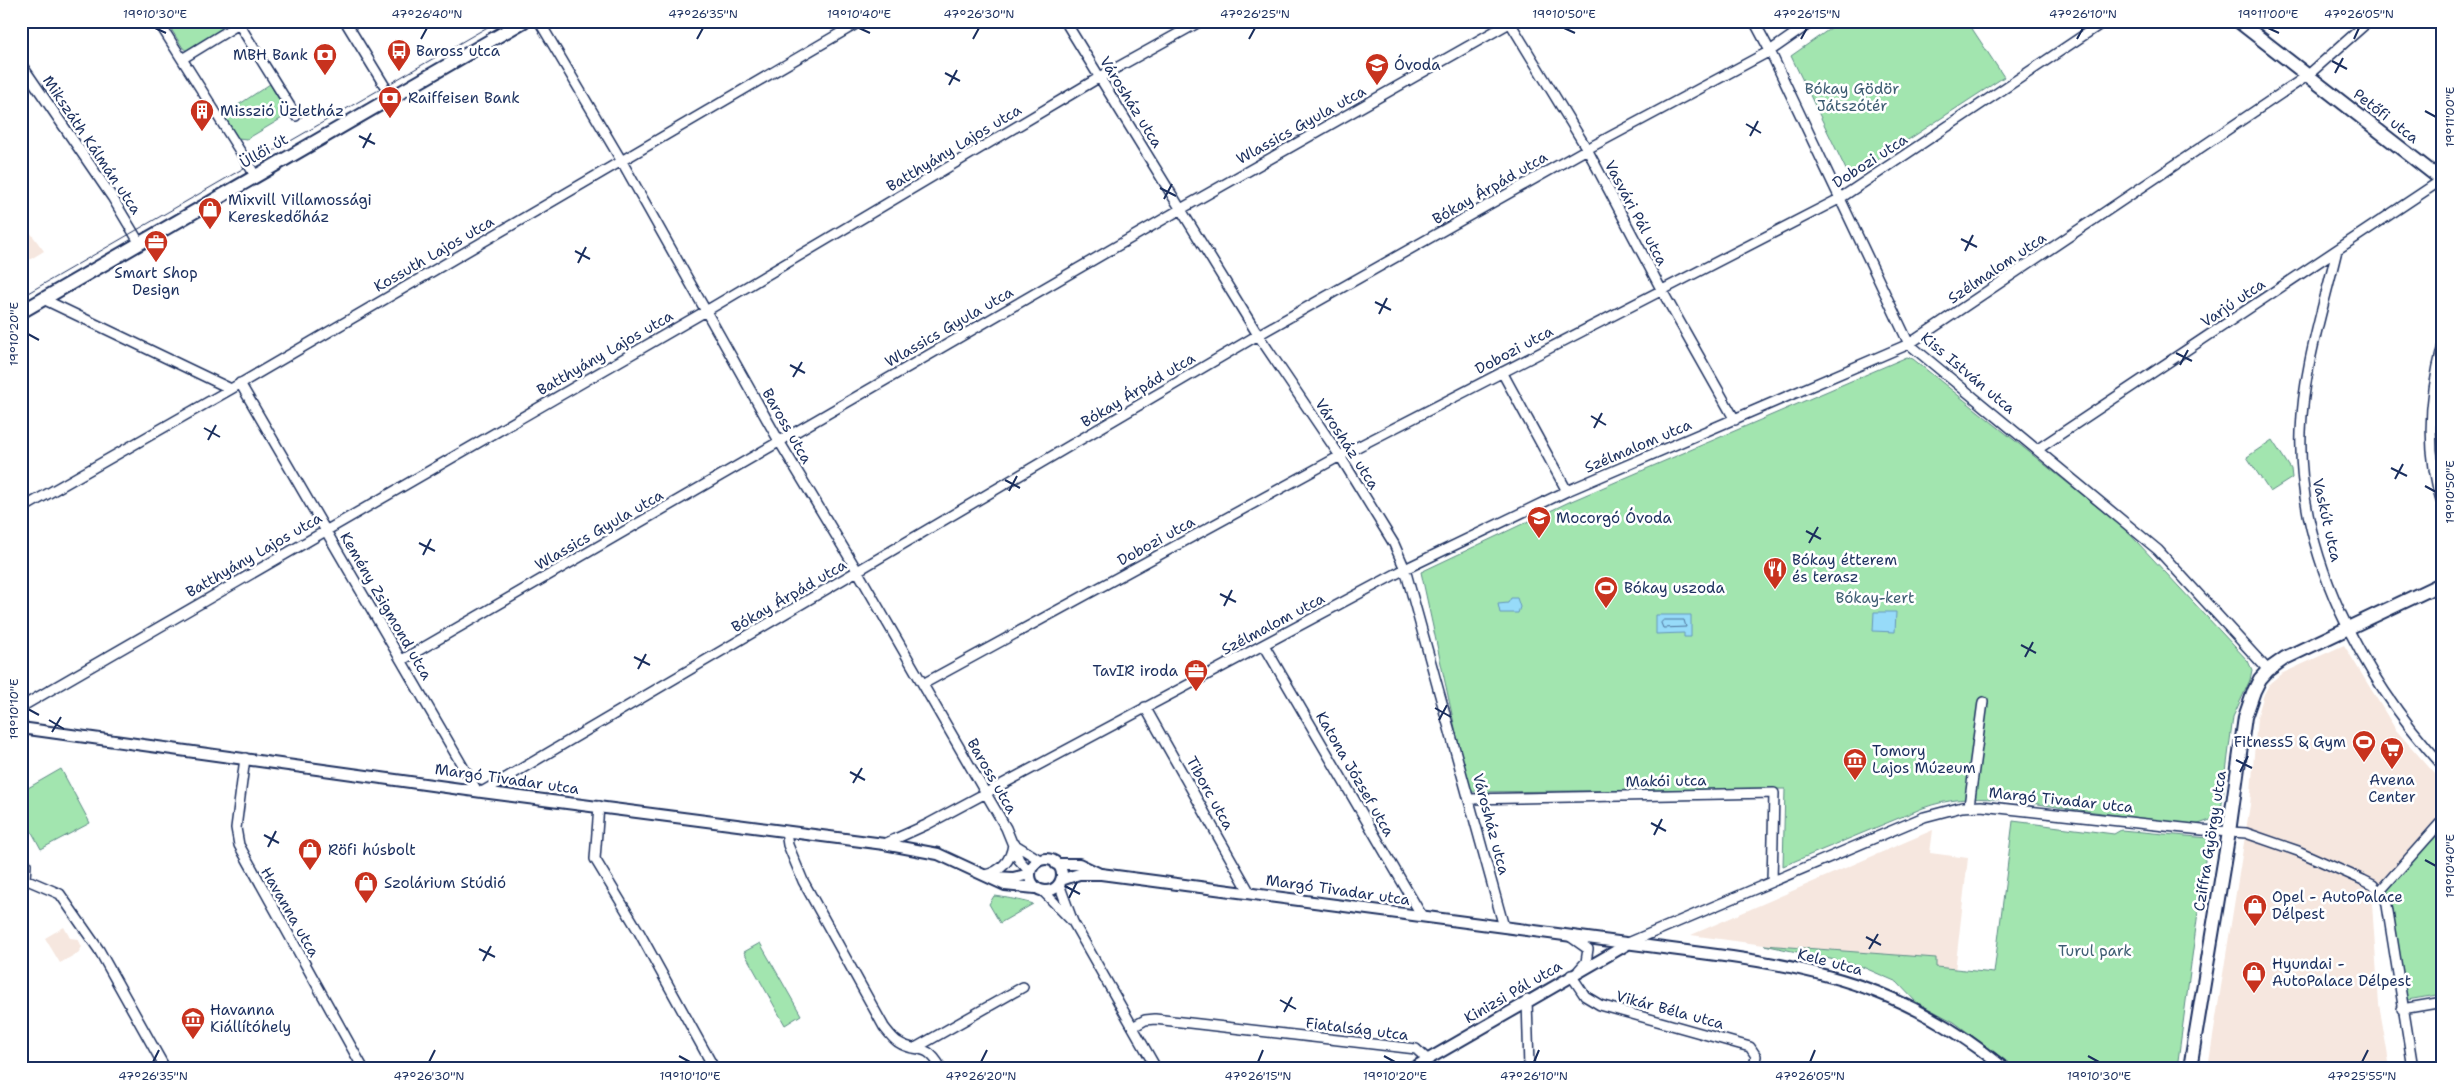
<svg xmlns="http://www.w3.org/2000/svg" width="2464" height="1089" viewBox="0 0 2464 1089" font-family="'Shantell Sans',sans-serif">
	<rect width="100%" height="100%" fill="#fff"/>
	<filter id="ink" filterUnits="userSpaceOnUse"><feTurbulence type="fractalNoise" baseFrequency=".02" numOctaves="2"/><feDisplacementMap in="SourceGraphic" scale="10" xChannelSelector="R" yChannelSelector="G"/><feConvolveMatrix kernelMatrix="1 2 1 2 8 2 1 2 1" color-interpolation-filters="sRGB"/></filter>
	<g filter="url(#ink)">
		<!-- built -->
		<path fill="#f6e7df" d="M21,220l23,31 -23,14z
			M2344,645l52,85 47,53v45l-71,76 7,100 11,64h-182l42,-263 7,-87 7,-24 6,-11 11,-9z
			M1933,830l-3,23 38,5 -13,113 -19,-4v-9l-172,-13 -73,-10z
			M64,927l6,11 8,1 4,8 -4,6 -18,10 -15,-25z"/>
		<!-- green -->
		<path fill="#a2e5af" stroke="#5e8a86" d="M166,21h63l-1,5 -41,25 -4,-3z
			M1841,21h126l37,56 -154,101 -59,-122z
			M270,84l17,29 -3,4 -37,22 -9,-1 -15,-23z
			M1907,357l6,2 212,170 123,132 4,9 -2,10 -17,37 -12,94 -5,7 -23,8c-40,-6 -81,-12 -122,-17 -50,-7 -99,-19 -148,-1l-140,58 2,-77 -316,3 -48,-220 148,-70z
			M2272,440l19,29 1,9 -22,14 -23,-35z
			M61,769l29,54 -49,26 -20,-37v-20z
			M2013,821l101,13 7,-4 87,8 -31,230h-162l-61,-46 -38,-20 -19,-20 -39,-17 -94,-20 172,13v9l58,6z
			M2443,829v165l-42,7 -19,-108z
			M994,896c4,0 36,6 39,8l-33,19 -11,-19z
			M760,943l41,72 -16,10 -41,-73z"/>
		<!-- water -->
		<path fill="#97dbf9" stroke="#6596bb" d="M1511,598h6l3,9 -2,6h-18l-2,-9 10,-1z
			M1874,612h22l-1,20 -22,-1z
			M1656,615h35v22h-7v-4l-28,1z"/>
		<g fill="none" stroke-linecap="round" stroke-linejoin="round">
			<!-- shore -->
			<path stroke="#4d749c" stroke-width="1" d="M1664,620h20l2,7 -23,1 -2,-5z"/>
			<!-- minor casing -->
			<g stroke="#1b2f5e" stroke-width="12">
				<path id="minor" d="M158,21l97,154
					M237,21l59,95
					M345,21l47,77
					M539,21l82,139 158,281 79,131 127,220 21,36 13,32 11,12
					M1065,21l193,314 82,121 54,88 11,25 99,358
					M1509,21l78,128 74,140 74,131
					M1754,21l16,30 139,293 249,206 110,120
					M182,59l57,-35
					M21,64l91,133 27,45
					M2337,250c-14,59 -34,120 -36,182 -4,123 61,245 142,334
					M43,299l188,90
					M2443,345c-14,52 -17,109 0,162
					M1502,372l65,119
					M240,383l237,408
					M2038,449l405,-270
					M21,509l210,-120 630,-368
					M1264,645l158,271
					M402,660l779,-451 332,-188
					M923,684l417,-228 499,-257 266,-178
					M21,707l685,-396 394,-234 101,-56
					M1145,707l105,186
					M245,758l-9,70 3,17 124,223
					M482,792l776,-457 329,-186 183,-98 43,-30
					M1470,799l304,-6 -2,89
					M599,806l-4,53 44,73 75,136
					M1969,806l14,-104
					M786,832l2,13 15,36 81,146c4,5 9,12 14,15 19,13 27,-2 43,26
					M884,844l42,-19 479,-256 162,-78 342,-147 398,-268 62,-55
					M1014,844l26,16
					M21,854l5,10 -1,15
					M985,875c17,-4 26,-14 28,-31
					M25,879l35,15 39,56 66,118
					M1059,884l14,38 83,146
					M1043,891l28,29
					M2380,891l63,-71
					M1571,937l17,12 -2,13 -7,8
					M1628,943l296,-126 38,-10 19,-1 221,24 44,3 52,18 65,29 10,5 13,14 27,169
					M1571,975l14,21 15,9 150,42 6,9 -2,12
					M1527,1000l2,68
					M2402,1009l41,-7
					M1133,1027l12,-7 10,-1 261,30 11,10
					M917,1047l106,-60"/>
			</g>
			<!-- tertiary casing -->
			<g stroke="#1b2f5e" stroke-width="14">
				<path id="tertiary" d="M21,728l461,64 402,52 54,10 67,31 30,3
					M1030 875a16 16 0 1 1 32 0a16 16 0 1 1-32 0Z
					M1056,864h23l19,9
					M994,877l19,1 17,-4
					M1061,880l18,-6h22l631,83c107,15 187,41 272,111
					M1413,1068l215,-124"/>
			</g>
			<!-- secondary casing -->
			<g stroke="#1b2f5e" stroke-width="16">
				<path id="secondary" d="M2238,21l205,160
					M21,312l503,-291
					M2190,1068l39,-236 16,-115 9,-26 6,-12 8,-9 17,-12 158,-75"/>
			</g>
			<!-- minor -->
			<use href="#minor" stroke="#fff" stroke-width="9"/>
			<!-- tertiary -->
			<use href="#tertiary" stroke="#fff" stroke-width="10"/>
			<!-- secondary -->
			<use href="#secondary" stroke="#fff" stroke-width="12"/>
			<!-- tram -->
			<path stroke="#1b2f5e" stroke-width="1" d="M21,297l477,-276"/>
		</g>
	</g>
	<!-- ticks -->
	<path fill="none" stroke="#1b2f5e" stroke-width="2" d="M155,28l11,5M859,28l11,5M1564,28l11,5M2268,28l11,5M421,39l6,-11M697,39l6,-11M973,39l6,-11M1249,39l6,-11M1801,39l6,-11M2077,39l6,-11M2354,39l5,-11M2332,61l15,8M945,73l15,8M2335,73l8,-15M949,85l8,-15M2425,111l11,6M1746,124l15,9M359,136l16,8M1750,136l8,-15M363,148l8,-15M1160,188l16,8M1164,199l8,-15M1961,239l16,8M575,251l15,8M1965,251l8,-16M578,263l8,-16M1375,302l16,8M1379,314l8,-16M28,334l11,6M2176,353l16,8M790,365l15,8M2180,365l8,-15M793,377l9,-15M1591,416l15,9M204,428l16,9M1594,428l8,-15M208,440l8,-15M2391,468l16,8M2395,479l8,-15M1005,480l15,8M2425,486l11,6M1009,491l8,-15M1806,531l15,8M419,543l16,8M1809,543l9,-16M423,555l8,-16M1220,594l16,8M1224,606l8,-16M2021,645l15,8M634,657l16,8M2025,657l8,-15M638,669l8,-15M1435,708l16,9M28,709l11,6M49,720l15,9M1439,720l8,-15M52,732l9,-15M2236,760l16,8M850,772l15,8M2240,772l8,-16M853,783l9,-15M1651,823l15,8M264,835l15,8M1654,835l8,-16M268,847l8,-16M2425,860l11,6M1065,886l15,8M1069,898l8,-16M1866,937l15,8M479,949l16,8M1869,949l9,-15M483,961l8,-15M1280,1000l16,9M1284,1012l8,-15M679,1056l11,6M1384,1056l11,6M2088,1056l11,6M153,1062l6,-12M429,1062l6,-12M981,1062l6,-12M1258,1062l5,-12M1534,1062l5,-12M1810,1062l5,-12M2362,1062l6,-12"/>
	<!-- icons -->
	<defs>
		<g id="bus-pin" transform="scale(1.25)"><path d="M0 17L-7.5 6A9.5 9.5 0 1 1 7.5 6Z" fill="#c8321e" stroke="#fff"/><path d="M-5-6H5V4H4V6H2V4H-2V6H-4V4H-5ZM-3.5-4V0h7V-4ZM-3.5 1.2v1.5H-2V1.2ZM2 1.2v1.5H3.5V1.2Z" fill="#fff"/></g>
		<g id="bank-pin" transform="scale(1.25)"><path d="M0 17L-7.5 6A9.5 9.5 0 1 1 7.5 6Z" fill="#c8321e" stroke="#fff"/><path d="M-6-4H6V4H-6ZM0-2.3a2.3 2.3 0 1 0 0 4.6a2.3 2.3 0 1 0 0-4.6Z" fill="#fff"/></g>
		<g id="school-pin" transform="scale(1.25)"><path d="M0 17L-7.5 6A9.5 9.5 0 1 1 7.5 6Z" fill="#c8321e" stroke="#fff"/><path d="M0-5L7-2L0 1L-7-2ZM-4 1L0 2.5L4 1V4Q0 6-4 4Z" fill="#fff"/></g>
		<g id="building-pin" transform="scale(1.25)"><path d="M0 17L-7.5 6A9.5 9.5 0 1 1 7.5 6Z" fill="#c8321e" stroke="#fff"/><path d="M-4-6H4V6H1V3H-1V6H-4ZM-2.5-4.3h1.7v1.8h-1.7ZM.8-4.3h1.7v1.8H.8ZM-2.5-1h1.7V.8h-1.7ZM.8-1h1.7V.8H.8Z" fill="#fff"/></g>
		<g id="shop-pin" transform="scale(1.25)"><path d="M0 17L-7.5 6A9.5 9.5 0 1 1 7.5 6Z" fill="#c8321e" stroke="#fff"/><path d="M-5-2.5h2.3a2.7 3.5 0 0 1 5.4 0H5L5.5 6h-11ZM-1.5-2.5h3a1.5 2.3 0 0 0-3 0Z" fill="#fff"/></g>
		<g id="office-pin" transform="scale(1.25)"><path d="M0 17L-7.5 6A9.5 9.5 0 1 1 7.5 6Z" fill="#c8321e" stroke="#fff"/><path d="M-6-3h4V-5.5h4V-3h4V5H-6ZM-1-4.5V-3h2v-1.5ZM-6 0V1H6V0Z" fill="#fff"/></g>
		<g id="restaurant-pin" transform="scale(1.25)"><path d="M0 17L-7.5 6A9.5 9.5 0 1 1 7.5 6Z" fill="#c8321e" stroke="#fff"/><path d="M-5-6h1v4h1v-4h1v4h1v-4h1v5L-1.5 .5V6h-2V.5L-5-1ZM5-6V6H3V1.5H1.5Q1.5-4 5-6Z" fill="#fff"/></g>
		<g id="stadium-pin" transform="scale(1.25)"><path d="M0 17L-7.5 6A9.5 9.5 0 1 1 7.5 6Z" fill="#c8321e" stroke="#fff"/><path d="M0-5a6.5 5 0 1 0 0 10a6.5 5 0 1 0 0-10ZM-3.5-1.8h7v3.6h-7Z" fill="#fff"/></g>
		<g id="supermarket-pin" transform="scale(1.25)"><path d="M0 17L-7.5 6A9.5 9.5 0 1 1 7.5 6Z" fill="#c8321e" stroke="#fff"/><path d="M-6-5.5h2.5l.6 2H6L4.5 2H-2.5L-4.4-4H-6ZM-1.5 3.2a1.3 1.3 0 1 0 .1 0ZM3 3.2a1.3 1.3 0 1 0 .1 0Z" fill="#fff"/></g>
		<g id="museum-pin" transform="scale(1.25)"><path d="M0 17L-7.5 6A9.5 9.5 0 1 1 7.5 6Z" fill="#c8321e" stroke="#fff"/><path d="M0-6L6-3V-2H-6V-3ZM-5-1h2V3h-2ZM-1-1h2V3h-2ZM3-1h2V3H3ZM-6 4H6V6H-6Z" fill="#fff"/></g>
	</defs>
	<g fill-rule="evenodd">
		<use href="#bus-pin" x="399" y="51"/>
		<use href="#bank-pin" x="325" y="55"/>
		<use href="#school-pin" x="1377" y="65"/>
		<use href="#bank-pin" x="390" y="98"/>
		<use href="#building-pin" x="202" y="111"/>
		<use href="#shop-pin" x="210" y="209"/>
		<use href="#office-pin" x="156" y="242"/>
		<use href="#school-pin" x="1539" y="518"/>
		<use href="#restaurant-pin" x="1775" y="569"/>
		<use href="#stadium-pin" x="1606" y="588"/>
		<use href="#office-pin" x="1196" y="671"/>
		<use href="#stadium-pin" x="2364" y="742"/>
		<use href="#supermarket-pin" x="2392" y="749"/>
		<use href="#museum-pin" x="1855" y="760"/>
		<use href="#shop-pin" x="310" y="850"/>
		<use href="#shop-pin" x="366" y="883"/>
		<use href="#shop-pin" x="2255" y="906"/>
		<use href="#shop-pin" x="2254" y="973"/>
		<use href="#museum-pin" x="193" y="1019"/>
	</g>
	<g text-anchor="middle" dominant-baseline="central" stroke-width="5" stroke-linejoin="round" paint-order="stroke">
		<!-- poi labels -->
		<g font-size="15" fill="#1b2f5e" stroke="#fff" text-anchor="start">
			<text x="416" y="51">Baross utca</text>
			<text x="308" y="55" text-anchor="end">MBH Bank</text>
			<text x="1394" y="65">Óvoda</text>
			<text x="408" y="98">Raiffeisen Bank</text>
			<text x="220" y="111">Misszió Üzletház</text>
			<text x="228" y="200">Mixvill Villamossági<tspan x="228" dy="17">Kereskedőház</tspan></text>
			<text x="156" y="273" text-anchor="middle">Smart Shop<tspan x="156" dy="17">Design</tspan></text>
			<text x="1556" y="518">Mocorgó Óvoda</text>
			<text x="1792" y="560">Bókay étterem<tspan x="1792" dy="17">és terasz</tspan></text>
			<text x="1624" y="588">Bókay uszoda</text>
			<text x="1178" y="671" text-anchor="end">TavIR iroda</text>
			<text x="2346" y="742" text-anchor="end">Fitness5 &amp; Gym</text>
			<text x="1872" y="751">Tomory<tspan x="1872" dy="17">Lajos Múzeum</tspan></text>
			<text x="2392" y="780" text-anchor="middle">Avena<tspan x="2392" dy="17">Center</tspan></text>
			<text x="328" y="850">Röfi húsbolt</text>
			<text x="384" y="883">Szolárium Stúdió</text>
			<text x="2272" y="897">Opel - AutoPalace<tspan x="2272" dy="17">Délpest</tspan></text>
			<text x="2272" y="964">Hyundai -<tspan x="2272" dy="17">AutoPalace Délpest</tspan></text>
			<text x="210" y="1010">Havanna<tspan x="210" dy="17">Kiállítóhely</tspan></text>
		</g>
		<!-- park labels -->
		<g font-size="15" fill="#3d5c72" stroke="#fff">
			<text x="1852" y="89">Bókay Gödör<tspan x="1852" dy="17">Játszótér</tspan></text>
			<text x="1875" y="598">Bókay-kert</text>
			<text x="2095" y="951">Turul park</text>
		</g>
		<!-- street labels -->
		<g font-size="15" fill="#1b2f5e" stroke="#fff">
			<text transform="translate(1131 102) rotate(58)">Városház utca</text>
			<text transform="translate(2386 116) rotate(38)">Petőfi utca</text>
			<text transform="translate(1301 125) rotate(-29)">Wlassics Gyula utca</text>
			<text transform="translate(92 145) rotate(56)">Mikszáth Kálmán utca</text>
			<text transform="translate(954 148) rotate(-31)">Batthyány Lajos utca</text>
			<text transform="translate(264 151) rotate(-30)">Üllői út</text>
			<text transform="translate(1870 161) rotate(-33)">Dobozi utca</text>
			<text transform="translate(1490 188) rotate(-30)">Bókay Árpád utca</text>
			<text transform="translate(1636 213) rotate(62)">Vasvári Pál utca</text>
			<text transform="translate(434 254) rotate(-30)">Kossuth Lajos utca</text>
			<text transform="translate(1997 268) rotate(-34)">Szélmalom utca</text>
			<text transform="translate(2233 303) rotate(-34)">Varjú utca</text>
			<text transform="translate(949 327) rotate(-30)">Wlassics Gyula utca</text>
			<text transform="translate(1514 350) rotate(-28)">Dobozi utca</text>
			<text transform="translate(605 353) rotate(-30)">Batthyány Lajos utca</text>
			<text transform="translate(1968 373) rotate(40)">Kiss István utca</text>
			<text transform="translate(1138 390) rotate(-31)">Bókay Árpád utca</text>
			<text transform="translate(787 426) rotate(60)">Baross utca</text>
			<text transform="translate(1347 444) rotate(57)">Városház utca</text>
			<text transform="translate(1638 446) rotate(-23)">Szélmalom utca</text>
			<text transform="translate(2327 520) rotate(77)">Vaskút utca</text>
			<text transform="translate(599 530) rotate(-30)">Wlassics Gyula utca</text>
			<text transform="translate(1156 541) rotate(-29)">Dobozi utca</text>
			<text transform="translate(254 555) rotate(-30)">Batthyány Lajos utca</text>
			<text transform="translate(789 596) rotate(-30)">Bókay Árpád utca</text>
			<text transform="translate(386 606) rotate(60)">Kemény Zsigmond utca</text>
			<text transform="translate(1273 624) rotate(-28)">Szélmalom utca</text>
			<text transform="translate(1355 774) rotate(60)">Katona József utca</text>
			<text transform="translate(992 776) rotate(60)">Baross utca</text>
			<text transform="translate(507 779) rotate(8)">Margó Tivadar utca</text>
			<text transform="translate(1666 781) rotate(-1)">Makói utca</text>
			<text transform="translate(1210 793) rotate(61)">Tiborc utca</text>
			<text transform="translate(2061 800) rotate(6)">Margó Tivadar utca</text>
			<text transform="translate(1491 824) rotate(75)">Városház utca</text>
			<text transform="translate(2210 841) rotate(-81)">Cziffra György utca</text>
			<text transform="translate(1338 890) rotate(8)">Margó Tivadar utca</text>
			<text transform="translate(290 912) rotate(60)">Havanna utca</text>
			<text transform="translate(1830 962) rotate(15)">Kele utca</text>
			<text transform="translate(1513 992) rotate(-30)">Kinizsi Pál utca</text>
			<text transform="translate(1670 1010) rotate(15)">Vikár Béla utca</text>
			<text transform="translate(1357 1029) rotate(7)">Fiatalság utca</text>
		</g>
	</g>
	<!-- margin -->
	<rect width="2464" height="1089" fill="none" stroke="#fff" stroke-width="55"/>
	<rect x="28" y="28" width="2408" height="1034" fill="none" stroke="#1b2f5e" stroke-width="2"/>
	<g font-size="12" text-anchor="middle" fill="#1b2f5e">
		<text x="155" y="18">19°10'30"E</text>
		<text x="427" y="18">47°26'40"N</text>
		<text x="703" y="18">47°26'35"N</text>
		<text x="859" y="18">19°10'40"E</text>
		<text x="979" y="18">47°26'30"N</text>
		<text x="1255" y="18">47°26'25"N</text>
		<text x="1564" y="18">19°10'50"E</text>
		<text x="1807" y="18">47°26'15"N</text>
		<text x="2083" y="18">47°26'10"N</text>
		<text x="2268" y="18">19°11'00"E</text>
		<text x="2359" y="18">47°26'05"N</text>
		<text transform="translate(2450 117) rotate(-90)" y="4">19°11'00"E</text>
		<text transform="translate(14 334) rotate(-90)" y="4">19°10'20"E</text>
		<text transform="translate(2450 492) rotate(-90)" y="4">19°10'50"E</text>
		<text transform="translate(14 709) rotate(-90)" y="4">19°10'10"E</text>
		<text transform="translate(2450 866) rotate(-90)" y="4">19°10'40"E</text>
		<text x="153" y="1080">47°26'35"N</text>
		<text x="429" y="1080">47°26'30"N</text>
		<text x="690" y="1080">19°10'10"E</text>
		<text x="981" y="1080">47°26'20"N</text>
		<text x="1258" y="1080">47°26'15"N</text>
		<text x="1395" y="1080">19°10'20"E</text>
		<text x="1534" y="1080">47°26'10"N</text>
		<text x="1810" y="1080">47°26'05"N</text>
		<text x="2099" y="1080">19°10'30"E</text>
		<text x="2362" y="1080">47°25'55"N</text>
	</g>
</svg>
